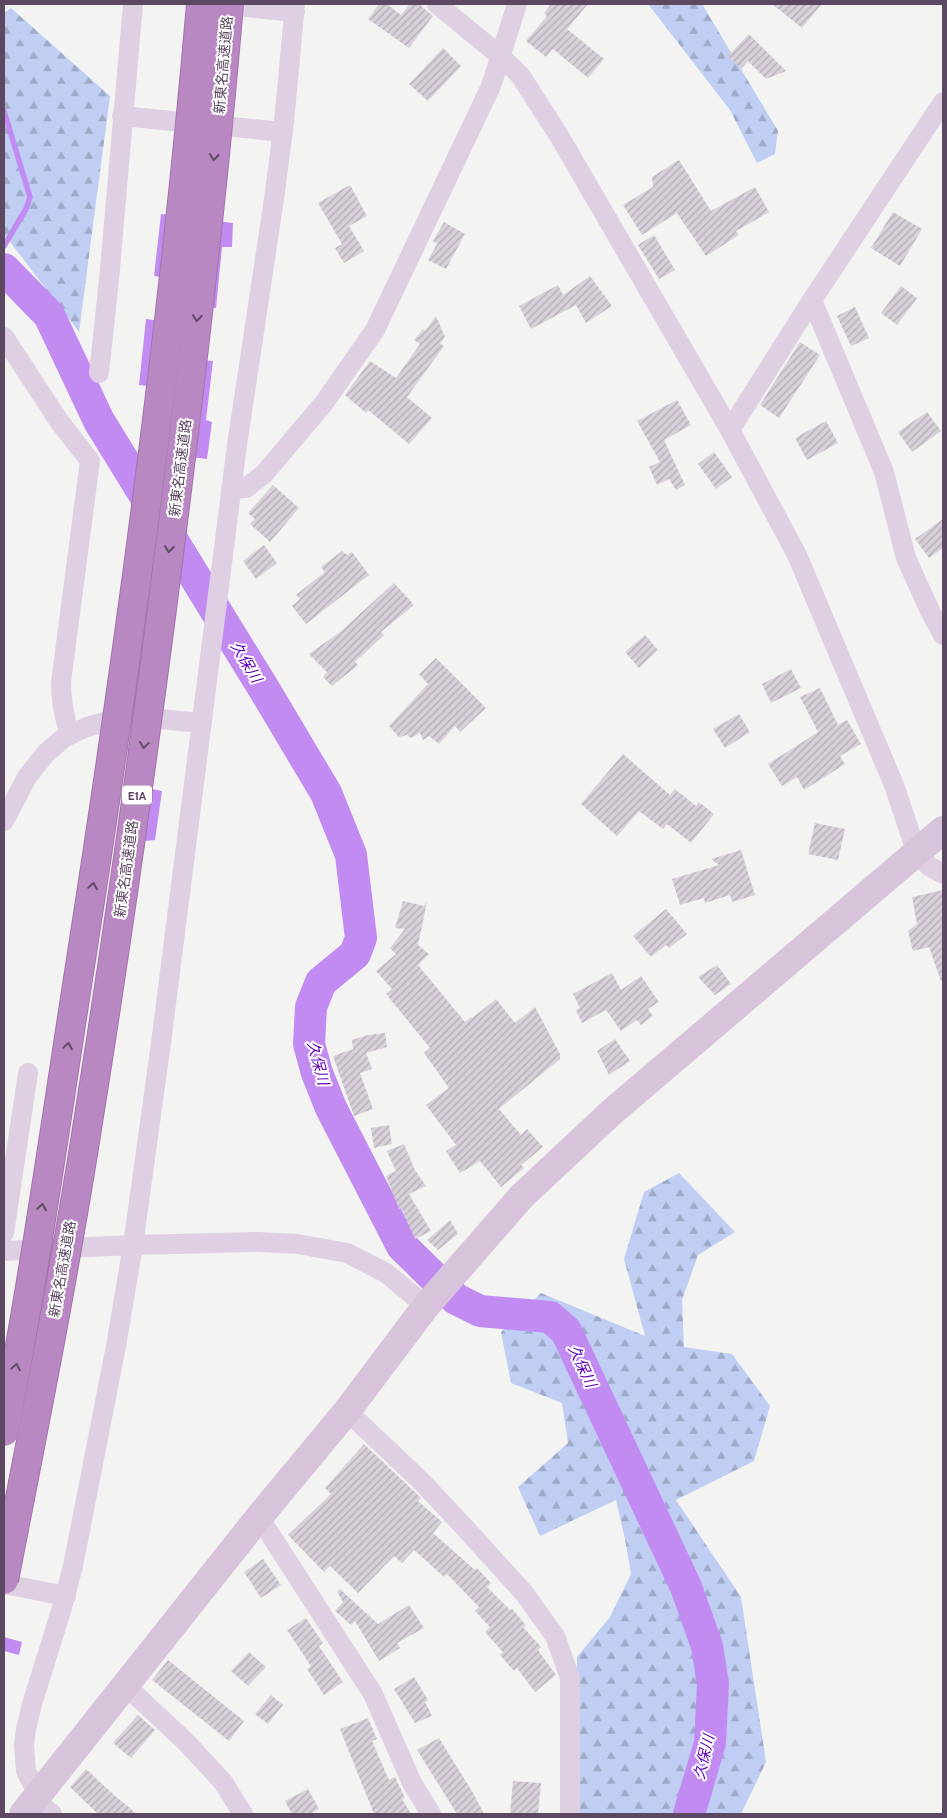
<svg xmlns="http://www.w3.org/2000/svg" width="947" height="1818" viewBox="0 0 947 1818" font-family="Cabin,'Noto Sans JP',sans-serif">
	<defs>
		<pattern id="forest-firs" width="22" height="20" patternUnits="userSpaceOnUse" patternTransform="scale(1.25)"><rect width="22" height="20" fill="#c0cef3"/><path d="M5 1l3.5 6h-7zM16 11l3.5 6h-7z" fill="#9fa9c8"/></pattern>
		<pattern id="building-hatch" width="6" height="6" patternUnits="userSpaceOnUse" patternTransform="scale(1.25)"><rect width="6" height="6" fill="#d8d1da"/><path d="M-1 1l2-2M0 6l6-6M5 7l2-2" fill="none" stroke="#b2acb4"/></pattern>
	</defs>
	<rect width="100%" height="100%" fill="#f3f4f2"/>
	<!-- forest -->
	<path fill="url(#forest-firs)" d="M648,4h54l76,127 -3,23 -18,9 -27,-53z
		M11,8l99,88 -31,236 -75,-98v-221z
		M679,1173l56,59 -37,23 -16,45 2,47 48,7 38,52 -16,55 -78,39 65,97 25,165 -25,52h-163l-1,-157 33,-40 21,-43 -6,-35 -9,-39 -76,36 -22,-49 50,-44 -6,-40 -51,-20 -10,-51 40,-39 104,43 -21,-77 20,-67z"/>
	<!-- water -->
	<path fill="#c18bf2" d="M161,214l72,9 -1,24h-10l-6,61 -24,-1 2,-25 -40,-6z
		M146,319l29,4 -4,35 42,3 -7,59 6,2 -5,37 -40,-5 -6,-11 2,-14h11l4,-39 -39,-5z
		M127,784l35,7 -7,49 -10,1 -5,34 -27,-3z
		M4,1637l18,5 -3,13 -15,-4z"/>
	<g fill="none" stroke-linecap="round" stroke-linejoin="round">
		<!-- stream -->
		<path stroke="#c18bf2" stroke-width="5.5" d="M4,111l26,86 -4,12 -22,37"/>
		<!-- river -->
		<path stroke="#c18bf2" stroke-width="32" d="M4,269l45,46 50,106 165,268 62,104 25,62 10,83 -6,16 -34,28 -10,25 -2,37 8,29 14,35 71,138 54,53 24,12 70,6 16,14 120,256 21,59 6,38 -3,59 -21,71"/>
	</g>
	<!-- building -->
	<path fill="url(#building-hatch)" d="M379,4h8l14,11 9,-11h9l14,12 -24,32 -41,-29z
		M551,4h37l-21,25 37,30 -16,19 -35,-29 -7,8 -20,-16 21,-25 -3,-3z
		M772,4h50l-20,24z
		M749,34l37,37 -20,8 -18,-18 -7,8 -13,-13z
		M443,48l18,18 -33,35 -19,-17z
		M679,160l32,51 44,-24 14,25 -33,19 3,4 -33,21 -29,-43 -35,22 -19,-30 30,-18 -1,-10z
		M350,185l17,31 -18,10 15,25 -20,12 -9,-15 7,-4 -24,-41z
		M893,212l29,17 -22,37 -29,-18z
		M444,222l21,12 -19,35 -18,-9 9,-16 -4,-3z
		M654,235l21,35 -16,9 -21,-34z
		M590,276l22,30 -26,17 -10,-18 -45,24 -12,-23 39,-21 5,10z
		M901,286l16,12 -20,27 -16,-12z
		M855,307l14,31 -18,8 -14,-30z
		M436,316l9,21 -5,7 4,2 -37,51 25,21 -23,26 -41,-34 -2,3 -21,-18 25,-34 26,17 24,-34 -6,-4 9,-11 2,2z
		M800,342l20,13 -41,63 -19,-13z
		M677,400l14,25 -27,15 21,45 -9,5 -7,-11 -12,6 -8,-18 11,-5 -23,-41z
		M927,412l14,19 -29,21 -14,-20z
		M826,421l12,22 -31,17 -12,-22z
		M714,452l18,25 -16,12 -18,-25z
		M273,485l26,23 -29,34 -20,-18 5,-5 -7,-6z
		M943,519v29l-14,10 -14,-19z
		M264,545l13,18 -21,16 -13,-18z
		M342,551l5,4 5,-3 17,23 -63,49 -14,-18 8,-7 -4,-4 29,-23 -4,-5z
		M394,583l20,22 -33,27 3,3 -29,27 3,3 -26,21 -9,-9 4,-5 -18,-18 31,-22z
		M645,635l13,15 -19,18 -14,-16z
		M436,658l50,50 -26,24 -5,-6 -16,18 -10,-8 -6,4 -3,-7 -9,5 -4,-3 -8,2 -10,-11 39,-42 -9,-10z
		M791,669l10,19 -30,15 -9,-19z
		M820,688l18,37 9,-5 14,24 -21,12 5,8 -41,26 -7,-13 -15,9 -14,-22 50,-32 -18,-35z
		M739,714l11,18 -25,16 -12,-19z
		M623,754l47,41 5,-6 21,17 3,-4 15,12 -23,29 -24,-19 -4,5 -24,-18 -22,25 -36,-32z
		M815,823l30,6 -7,31 -30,-6z
		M741,850l14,45 -23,7 -2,-7 -25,8 -1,-5 -24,7 -8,-26 47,-14 -8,-6z
		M943,890v91h-2l-12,-34 -16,4 -5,-20 9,-7 -5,-27z
		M403,901l21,5 3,-4 -9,43 11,9 -11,11 47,57 6,-5 1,1 24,-19 19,24 20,-16 25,47v5l-61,50 22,26 6,-6 16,18 -22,18 3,3 -23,19 -21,-26 -20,12 -14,-22 10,-6 -30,-40 23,-17 -25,-35 6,-5 -44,-54 6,-5 -16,-18 20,-17 -6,-6 15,-19 -10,-1z
		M666,909l21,25 -18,14 -3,-3 -15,12 -18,-21z
		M717,965l14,19 -16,11 -17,-18z
		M612,973l9,17 20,-14 18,26 -11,7 5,7 -12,9 -4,-5 -16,11 -15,-21 -24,13 -6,-13 4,-2 -7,-14z
		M385,1033l2,14 -21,6 6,16 -12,4 13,36 -19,7 -21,-60 20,-7 -1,-9 16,-5z
		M615,1039l15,22 -21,14 -12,-24z
		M389,1125l3,19 -18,4 -3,-20z
		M404,1144l11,26 11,16 -17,8 22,37 -16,8 -14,-31 -2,1 -13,-33 9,-5 2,3 -10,-23z
		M450,1220l8,14 -20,16 -11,-10z
		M364,1444l55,52 2,2 -3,3 24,21 -9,11 42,37 2,-2 14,15 -4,4 23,23 2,-1 14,16 -3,2 18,20 -3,3 18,25 -21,17 -18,-24 -3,3 -14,-16 3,-3 -18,-20 5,-5 -15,-16 4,-4 -32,-33 -3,3 -30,-27 -12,13 -8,-7 -36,37 -28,-27 -6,6 -36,-37 43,-41 -6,-6z
		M263,1559l18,26 -20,13 -17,-26z
		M340,1589l38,35 31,-19 15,23 -27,15 3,5 -21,13 -24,-40 -4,4 -16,-14 8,-9 -6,-10z
		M306,1618l17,25 -4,3 24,36 -19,13 -17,-26 4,-3 -24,-36z
		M249,1652l17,15 -18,19 -17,-15z
		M168,1660l76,61 -15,20 -77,-61z
		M414,1677l14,23 -3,2 7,14 -17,7 -21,-34z
		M271,1695l12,10 -15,19 -13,-10z
		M138,1715l17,15 -24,28 -18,-15z
		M368,1718l9,21 -5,2 17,39 6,-3 10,21 -3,1 9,15h-37l-34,-85z
		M439,1738l34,55 11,21h-27l-40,-64z
		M86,1769l29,27 22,18h-39l-28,-27z
		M513,1781l28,2 -3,31h-28z
		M308,1789l11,20 -9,5h-18l-7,-13z"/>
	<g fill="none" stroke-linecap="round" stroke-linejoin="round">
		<!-- street -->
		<path stroke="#ded0e2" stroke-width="20" d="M216,4l79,8
			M437,4l62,51 21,20 38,59 172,296 67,125 97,230 23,69 12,12 14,8
			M122,116l161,16
			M812,300l72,172 22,86 24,53 13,24
			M4,337l55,84 31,40 -29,221c0,19 3,35 9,53
			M99,373l10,-93 24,-276
			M730,430l82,-130 131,-198
			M231,489l15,-1 18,-14 60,-71 51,-73 116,-244 26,-82
			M4,821l23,-44 19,-24 19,-16 22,-10 26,-7 25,-3 64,6
			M4,1233l24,-160
			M4,1251l129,-6 125,-3 40,2 49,9 39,20 40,33
			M347,1411l75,71 44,47 58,64 31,43 15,42v136
			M259,1517l114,177 39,89 19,31
			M4,1584l62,12
			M126,1686l60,56 37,40 20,32
			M40,1793l-6,-6 -8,-16 -2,-26 2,-16 6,-25 29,-93 12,-45 43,-220 17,-101 28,-202 76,-598 37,-246 10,-77 11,-118
			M34,1800l18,14"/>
		<!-- secondary -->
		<path stroke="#d7c4db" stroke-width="28" d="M23,1814l236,-297 88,-106 79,-105 96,-110 91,-85 330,-281"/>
		<!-- highway-bridge casing -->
		<g stroke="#a573ae" stroke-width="30" stroke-linecap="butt">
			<path id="highway-bridge" d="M4,1432c31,-159 53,-319 78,-479 49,-315 92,-632 119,-949
				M4,1580c30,-154 61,-309 85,-464 27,-169 51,-338 73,-507 26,-202 50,-403 67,-605"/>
		</g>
		<!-- highway-bridge -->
		<use href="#highway-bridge" stroke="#b988c2" stroke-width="28"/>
	</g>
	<!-- one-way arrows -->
	<defs><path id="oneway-chevron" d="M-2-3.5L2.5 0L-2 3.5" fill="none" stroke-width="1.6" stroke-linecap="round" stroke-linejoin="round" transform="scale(1.25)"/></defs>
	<g stroke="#614b66">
		<use href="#oneway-chevron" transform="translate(214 157) rotate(96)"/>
		<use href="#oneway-chevron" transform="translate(197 318) rotate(96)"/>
		<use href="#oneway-chevron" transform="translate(169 549) rotate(97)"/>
		<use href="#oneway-chevron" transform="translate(144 745) rotate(97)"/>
		<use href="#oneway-chevron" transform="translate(93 886) rotate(-81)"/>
		<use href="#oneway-chevron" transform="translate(68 1046) rotate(-81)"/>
		<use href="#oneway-chevron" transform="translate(42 1207) rotate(-81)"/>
		<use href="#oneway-chevron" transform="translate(16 1367) rotate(-80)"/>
	</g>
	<g text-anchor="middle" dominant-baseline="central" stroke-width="4" stroke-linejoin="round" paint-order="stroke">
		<!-- shield labels -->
		<rect fill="#fff" stroke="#8d7f90" stroke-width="1" x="122" y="785.5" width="30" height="19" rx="4"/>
		<g font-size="12" font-weight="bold" fill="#5c4861">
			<text x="137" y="795">E1A</text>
		</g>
		<!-- street labels -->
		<g font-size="14" fill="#5c4861" stroke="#fff">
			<text transform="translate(223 65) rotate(-85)">新東名高速道路</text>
			<text transform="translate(180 468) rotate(-83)">新東名高速道路</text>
			<text transform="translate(126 869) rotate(-82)">新東名高速道路</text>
			<text transform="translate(62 1269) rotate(-80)">新東名高速道路</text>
		</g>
		<!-- water labels -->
		<g font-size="15" font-style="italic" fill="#6404b8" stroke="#fff">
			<text transform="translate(246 662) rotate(59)">久保川</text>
			<text transform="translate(318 1063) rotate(75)">久保川</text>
			<text transform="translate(582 1366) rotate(65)">久保川</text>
			<text transform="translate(704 1757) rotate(-77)">久保川</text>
		</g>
	</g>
	<!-- border -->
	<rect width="947" height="1818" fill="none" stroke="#5c4861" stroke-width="10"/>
</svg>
